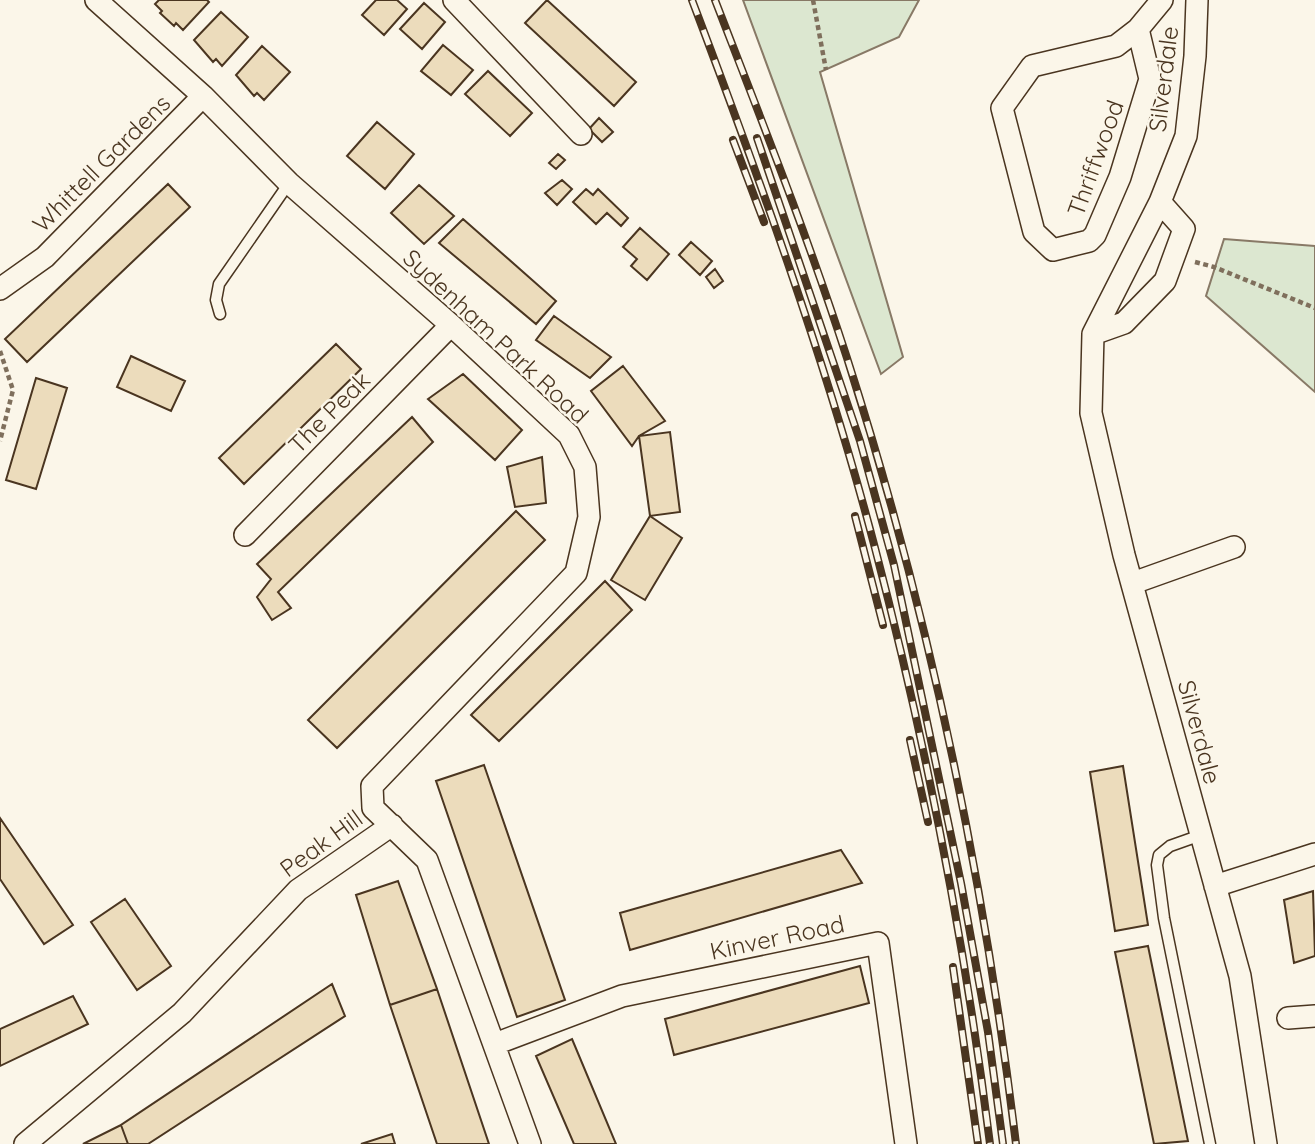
<svg xmlns="http://www.w3.org/2000/svg" width="1315" height="1144" viewBox="0 0 1315 1144" font-family="Quicksand,sans-serif">
	<rect width="100%" height="100%" fill="#fbf6e9"/>
	<!-- green -->
	<path fill="#dce7d0" stroke="#887966" stroke-width="2" d="M743,0h176l-20,37 -79,35 83,285 -22,17z
		M1224,239l91,7v146l-109,-96z"/>
	<!-- building -->
	<path fill="#ecdcbc" stroke="#4a3520" stroke-width="2" d="M159,0h48l2,2 -26,28 -7,-7 -2,3 -14,-13 2,-2 -7,-7z
		M376,0h21l10,9 -23,26 -22,-20z
		M547,0l89,82 -22,24 -89,-83z
		M424,3l21,19 -23,27 -22,-20z
		M221,12l27,25 -26,29 -6,-7 -3,3 -19,-22z
		M443,45l30,25 -22,25 -30,-24z
		M262,46l28,26 -26,28 -7,-7 -3,3 -18,-21z
		M488,71l44,42 -22,23 -45,-42z
		M599,118l14,14 -11,10 -13,-13z
		M377,122l37,32 -29,35 -38,-33z
		M558,154l7,6 -9,9 -7,-6z
		M562,180l10,9 -15,16 -12,-12z
		M168,184l22,23 -163,155 -22,-23z
		M419,185l35,31 -30,28 -33,-31z
		M586,189l7,6 5,-6 30,29 -7,8 -14,-13 -11,11 -23,-22z
		M463,219l93,82 -20,23 -97,-81z
		M640,228l29,26 -22,26 -16,-14 6,-7 -14,-12z
		M691,242l21,19 -12,14 -21,-20z
		M715,269l8,12 -9,7 -8,-11z
		M554,316l57,41 -21,21 -54,-38z
		M336,344l25,25 -117,115 -25,-26z
		M131,356l54,25 -14,30 -54,-24z
		M623,366l42,55 -26,15 -7,10 -41,-55z
		M463,374l59,56 -27,30 -67,-61z
		M36,378l31,10 -31,101 -30,-9z
		M412,417l21,25 -155,150 13,16 -19,12 -15,-23 14,-18 -14,-15z
		M670,432l10,80 -30,4 -11,-80z
		M542,457l4,46 -31,4 -8,-40z
		M516,511l29,29 -208,208 -29,-28z
		M650,516l32,22 -37,62 -34,-20z
		M605,581l27,29 -133,131 -28,-26z
		M484,765l81,235 -48,17 -81,-236z
		M1123,766l25,159 -33,6 -25,-159z
		M0,818l73,107 -29,19 -44,-65z
		M841,850l21,33 -232,67 -10,-37z
		M398,881l39,108 -47,16 -34,-110z
		M1313,891l2,65 -21,7 -10,-63z
		M125,899l46,67 -34,24 -46,-68z
		M1148,946l40,195 -34,3 -39,-192z
		M860,966l9,37 -195,52 -9,-36z
		M332,984l13,32 -197,128h-20l-7,-19z
		M437,989l52,155h-52l-47,-139z
		M73,996l15,28 -88,42v-37z
		M572,1039l44,105h-42l-38,-88z
		M121,1125l7,19h-45z
		M392,1134l3,10h-34z"/>
	<g fill="none" stroke-linecap="round" stroke-linejoin="round">
		<!-- lane casing -->
		<g stroke="#4a3520" stroke-width="13">
			<path id="lane" d="M220,314l-4,-14 3,-16 70,-101
				M1201,835l-31,11 -11,9 -2,10 7,53 46,226"/>
		</g>
		<!-- street casing -->
		<g stroke="#4a3520" stroke-width="24">
			<path id="street" d="M96,0l107,96 86,87 162,142 118,110 16,32 4,50 -13,56 -204,213 1,22 54,52 103,284
				M454,0l127,134
				M1197,0l-2,56 -9,80 -26,66 -67,132 -2,79 33,142 116,421 26,168
				M1138,29l12,50 -30,98 -25,58 -6,6 -36,9 -19,-18 -32,-124 30,-42 84,-20 22,-17 24,-29
				M0,289l45,-32 158,-161
				M1093,334l31,-11 41,-42 19,-52 -24,-27
				M245,535l206,-210
				M1133,583l101,-36
				M1215,886l100,-32
				M1288,1018l27,-2
				M495,1044l127,-48 256,-53 28,201
				M25,1144l157,-131 116,-123 94,-65"/>
		</g>
		<!-- path -->
		<path stroke="#7f6f5c" stroke-width="4.5" stroke-dasharray="5 3.5" stroke-linecap="butt" d="M813,0l13,70
			M1195,262l19,5 101,41
			M0,351l13,39 -13,51"/>
		<!-- lane -->
		<use href="#lane" stroke="#fbf6e9" stroke-width="10"/>
		<!-- street -->
		<use href="#street" stroke="#fbf6e9" stroke-width="21"/>
		<!-- rail casing -->
		<g stroke="#4a3520" stroke-width="8">
			<path id="rail" d="M692,0c68,180 134,361 183,548 51,195 90,395 115,596
				M715,0c46,119 93,237 132,358 82,255 137,520 169,786
				M757,138l103,303 34,124 67,318 27,149 15,112
				M733,140l31,82
				M855,516l28,109
				M910,740l18,82
				M953,967l25,177"/>
		</g>
		<!-- rail -->
		<use href="#rail" stroke="#fbf6e9" stroke-width="5" stroke-dasharray="16" stroke-linecap="butt"/>
	</g>
	<g text-anchor="middle" dominant-baseline="central" stroke-width="5" stroke-linejoin="round" paint-order="stroke">
		<!-- street labels -->
		<g font-size="24" fill="#4a3520" stroke="#fbf6e9">
			<text transform="translate(1163 79) rotate(-83)">Silverdale</text>
			<text transform="translate(1095 158) rotate(-70)">Thriffwood</text>
			<text transform="translate(101 163) rotate(-45)">Whittell Gardens</text>
			<text transform="translate(496 336) rotate(43)">Sydenham Park Road</text>
			<text transform="translate(329 412) rotate(-45)">The Peak</text>
			<text transform="translate(1200 732) rotate(75)">Silverdale</text>
			<text transform="translate(321 843) rotate(-36)">Peak Hill</text>
			<text transform="translate(777 937) rotate(-12)">Kinver Road</text>
		</g>
	</g>
</svg>
